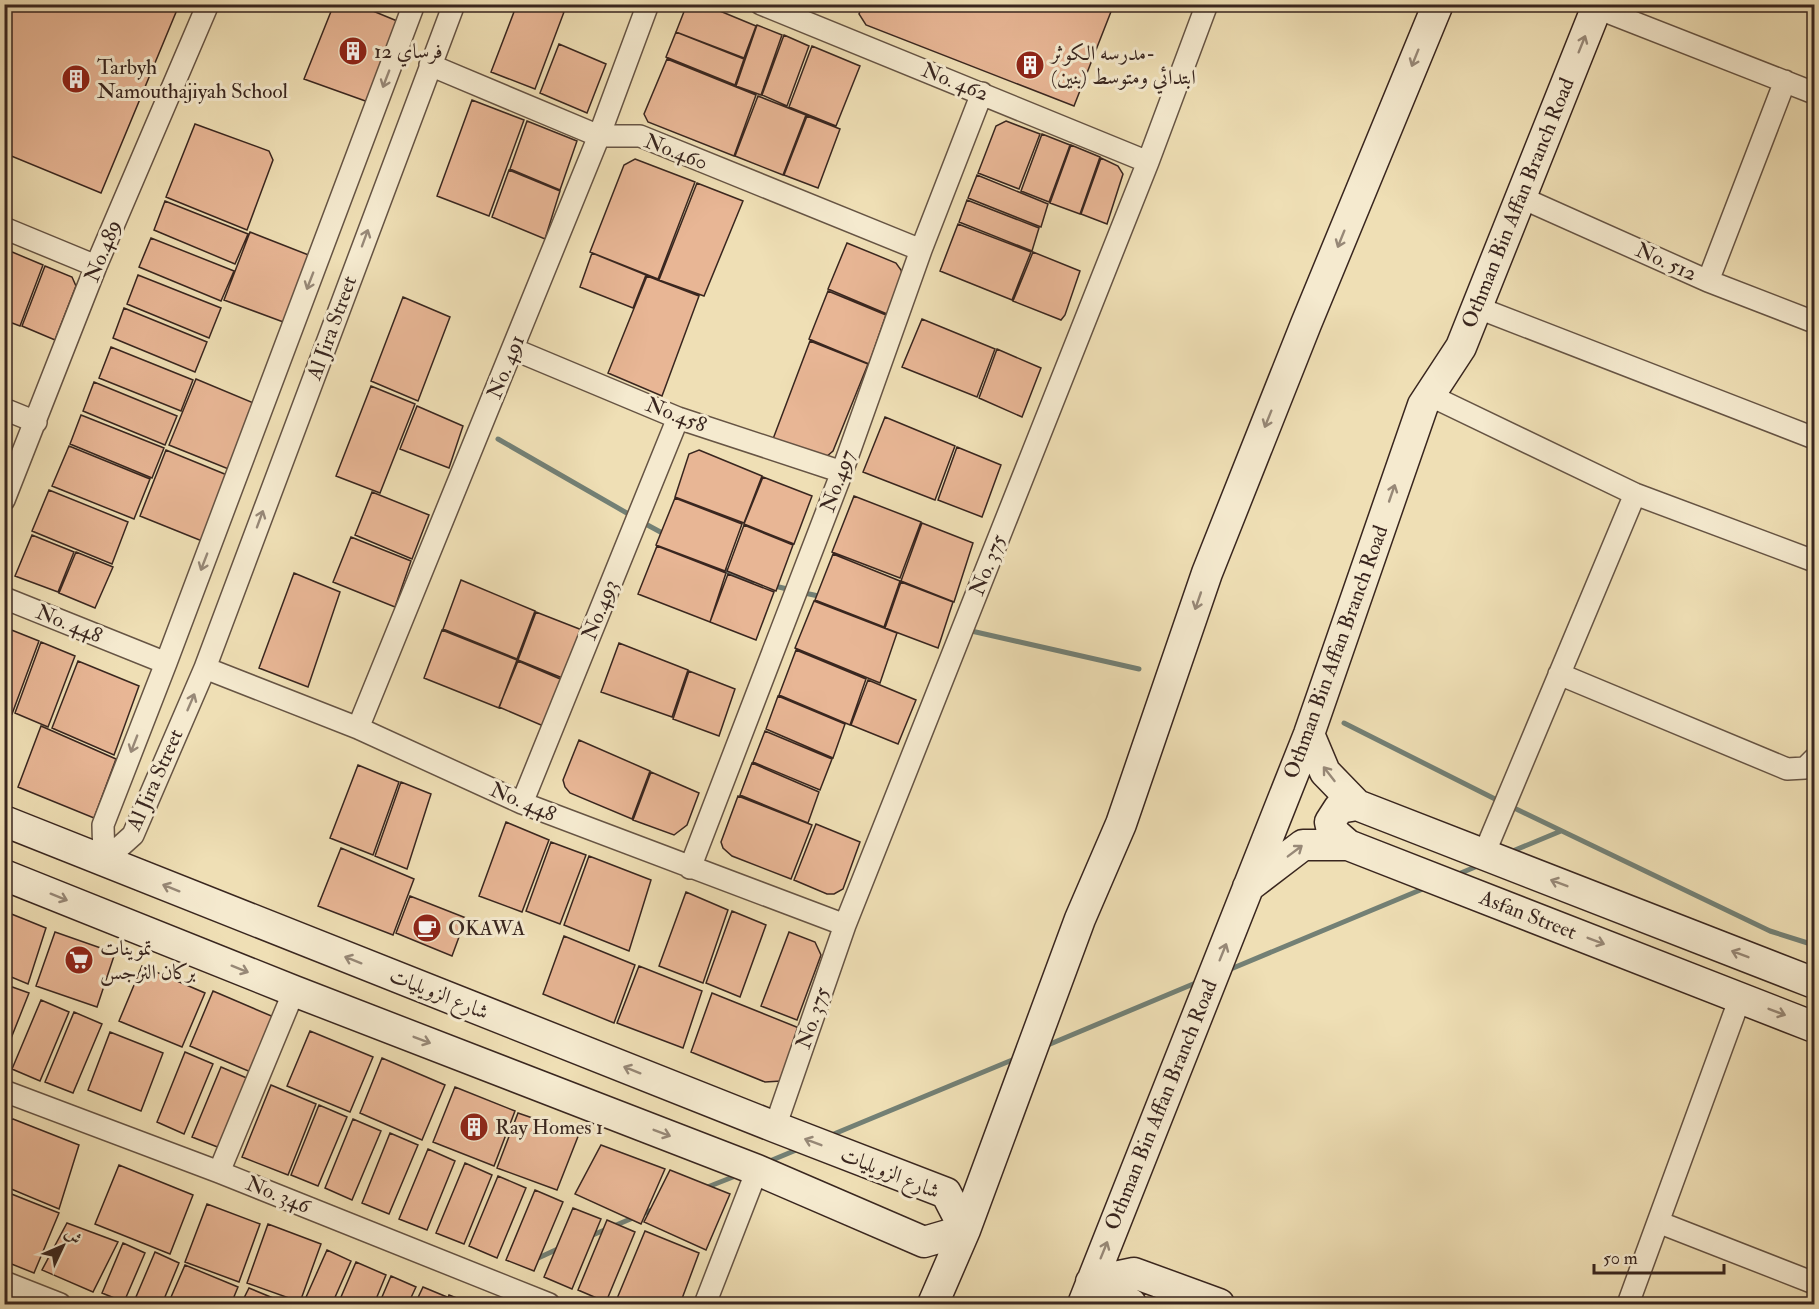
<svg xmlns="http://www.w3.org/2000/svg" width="1819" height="1309" viewBox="0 0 1819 1309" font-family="'IM FELL Double Pica',Amiri,serif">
	<rect width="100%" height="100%" fill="#efdfb5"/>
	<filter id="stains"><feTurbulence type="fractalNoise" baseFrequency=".00333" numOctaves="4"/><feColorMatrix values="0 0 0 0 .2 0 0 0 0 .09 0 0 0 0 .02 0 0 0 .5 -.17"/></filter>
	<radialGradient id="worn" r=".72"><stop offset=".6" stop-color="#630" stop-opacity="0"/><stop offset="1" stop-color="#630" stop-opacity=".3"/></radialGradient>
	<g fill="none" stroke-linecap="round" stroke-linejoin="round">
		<!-- stream -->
		<path stroke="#738075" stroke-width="5" d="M498,439l134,77
			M640,521l26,14
			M723,569l16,9 14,3
			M771,585l20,5
			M800,592l23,5
			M967,630l172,39
			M1344,723l157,79
			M1510,806l260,125 44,14
			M1508,853l53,-22
			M1456,875l24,-10
			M1226,971l199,-83
			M1043,1047l155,-65
			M829,1136l188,-78
			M765,1163l36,-15
			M705,1188l33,-13
			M588,1237l66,-28
			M536,1259l24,-11"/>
	</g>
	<!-- building -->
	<path fill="#e8b695" stroke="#39261f" stroke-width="1.5" d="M4,4l175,1 -78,188 -97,-40z
		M334,4h22l46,19 -31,80 -67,-24z
		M517,4h29l18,8 -29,77 -44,-17z
		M687,4h16l53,22 -12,32 -68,-26z
		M863,4h251l-40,102 -208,-81 -7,-11z
		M757,25l25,10 -21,60 -25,-9z
		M676,32l68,27 -9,26 -69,-28z
		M784,35l25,11 -22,60 -25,-11z
		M559,44l47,20 -19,49 -47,-20z
		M812,46l48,20 -24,60 -47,-19z
		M667,59l89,36 -22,61 -86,-34 -4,-8z
		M758,96l48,19 -23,60 -48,-19z
		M472,100l52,20 -35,96 -52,-20z
		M807,116l33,13 -22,59 -34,-13z
		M527,121l50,20 -17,49 -50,-21z
		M1006,121l34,13 -21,55 -41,-16 18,-47z
		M195,124l74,27 4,9 -26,70 -81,-33z
		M1042,134l28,11 -21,57 -28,-11z
		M1071,145l29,12 -20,57 -30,-11z
		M1101,158l17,8 5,8 -16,50 -26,-10z
		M635,159l60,23 -37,97 -68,-27 34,-87z
		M509,170l51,21 -15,48 -53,-22z
		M977,175l71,29 -7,23 -73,-29z
		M697,183l46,18 -39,95 -45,-16z
		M967,200l72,28 -7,23 -73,-29z
		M165,201l83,33 -13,30 -81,-34z
		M958,224l73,28 -19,48 -72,-29z
		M250,232l61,24 -25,67 -62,-23z
		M151,238l83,33 -13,30 -82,-34z
		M847,243l49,20 5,7 2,6 -16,38 -59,-25z
		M5,249l38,16 -23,61 -16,-6z
		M1033,252l47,19 -15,44 -4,5 -48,-19z
		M592,253l54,22 -13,33 -53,-21z
		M45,266l27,11 4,9 -21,54 -33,-14z
		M138,275l83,33 -12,30 -82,-34z
		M647,276l52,20 -37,100 -54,-23z
		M828,291l58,24 -17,49 -60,-25z
		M403,297l47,20 -32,84 -47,-20z
		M124,308l83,34 -12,30 -82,-34z
		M922,319l73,30 -18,48 -75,-30z
		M810,341l58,23 -35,87 -7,6 -53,-18z
		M111,347l82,33 -12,31 -82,-33z
		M997,349l44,19 -19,49 -43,-19z
		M196,379l60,25 -25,66 -62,-25z
		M94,382l83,34 -12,29 -82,-34z
		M371,386l44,18 -35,89 -44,-17z
		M417,406l46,20 -14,42 -49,-19z
		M81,415l83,33 -12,30 -82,-34z
		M885,417l70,29 -20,54 -72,-28z
		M4,433l5,12 -5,12z
		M69,446l81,33 -16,40 -82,-33z
		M957,447l44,18 -19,52 -44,-17z
		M166,450l61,25 -25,66 -62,-25z
		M699,450l63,26 -18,47 -69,-26 14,-43z
		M763,477l49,19 -18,48 -50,-20z
		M49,490l79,32 -16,42 -80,-33z
		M372,492l57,23 -17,44 -57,-24z
		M854,496l67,26 -21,56 -68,-26z
		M675,498l67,26 -17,47 -69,-26z
		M922,523l51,20 -19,59 -53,-21z
		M744,525l49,20 -17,46 -49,-20z
		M32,535l42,17 -16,40 -43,-16z
		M351,537l60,24 -16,46 -62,-25z
		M657,546l69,27 -16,49 -72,-28z
		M76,552l37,15 -18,41 -36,-15z
		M833,554l67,27 -16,46 -69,-27z
		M294,573l46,19 -32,95 -49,-19z
		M728,574l46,18 -18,48 -46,-18z
		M461,580l74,31 -18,48 -74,-30z
		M901,582l52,20 -15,46 -53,-20z
		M814,601l83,32 -17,50 -85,-35z
		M536,612l46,18 -17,49 -47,-19z
		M4,627l35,14 -27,73 -8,-3z
		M442,630l75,30 -18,48 -75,-30z
		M41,642l34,14 -27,71 -33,-14z
		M619,643l69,27 -16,47 -71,-25z
		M796,650l70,29 -16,46 -71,-30z
		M78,661l61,25 -25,69 -62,-27z
		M518,661l47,20 -17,47 -49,-21z
		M689,671l46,18 -16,47 -46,-17z
		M868,680l48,20 -18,44 -47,-19z
		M778,696l67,28 -12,34 -67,-29z
		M41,726l75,33 -22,59 -76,-31z
		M765,731l67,28 -12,31 -67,-28z
		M579,740l71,31 -18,48 -62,-26 -5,-6 -2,-7z
		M752,763l67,29 -11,31 -68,-28z
		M358,765l41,17 -26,73 -43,-17z
		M651,772l48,21 -12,32 -13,10 -41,-15z
		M401,782l30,12 -24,75 -32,-13z
		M738,796l74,29 -21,54 -59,-23 -9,-8 -2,-6z
		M506,822l43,18 -27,72 -43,-16z
		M816,824l44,18 -17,47 -9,5h-7l-33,-14z
		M551,842l35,13 -26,69 -34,-13z
		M341,848l73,31 -21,56 -75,-29z
		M589,856l62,24 -22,71 -65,-26z
		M686,892l42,18 -25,73 -44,-17z
		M410,896l56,22 -14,38 -56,-23z
		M4,911l42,17 -18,56 -24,-10z
		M732,911l34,14 -26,72 -34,-14z
		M55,932l60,21 -18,54 -61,-21z
		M789,932l26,10 6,13 -24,65 -36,-14z
		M564,936l71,29 -21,58 -71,-29z
		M142,966l63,27 -23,54 -63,-26z
		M639,966l63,25 -19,57 -66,-25z
		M4,984l25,9 -25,63z
		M213,991l63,27 -23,55 -63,-27z
		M712,993l87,35 -18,53 -16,1 -74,-30z
		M41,1000l28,12 -29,69 -28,-12z
		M74,1012l28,12 -29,69 -28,-11z
		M310,1031l63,26 -23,55 -63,-26z
		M110,1032l53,21 -22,58 -53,-21z
		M185,1052l28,12 -29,70 -27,-12z
		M382,1058l63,27 -23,55 -62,-27z
		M221,1067l28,12 -29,69 -28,-11z
		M271,1085l45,19 -28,71 -46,-18z
		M455,1087l60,24 -21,55 -61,-24z
		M319,1105l28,12 -29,69 -27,-11z
		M518,1113l61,21 -22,56 -60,-22z
		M13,1119l66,26 -20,64 -55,-23v-64z
		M353,1119l28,12 -29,69 -27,-12z
		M390,1133l28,12 -29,69 -27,-11z
		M601,1145l64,24 -24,55 -66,-30z
		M428,1149l27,12 -28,69 -28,-11z
		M465,1163l27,12 -28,69 -28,-11z
		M119,1165l74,30 -23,59 -75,-30z
		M670,1170l60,24 -24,56 -62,-28z
		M498,1176l28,12 -29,70 -28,-12z
		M535,1190l28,12 -29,69 -28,-11z
		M4,1191l55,22 -25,60 -30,-12z
		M207,1204l53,20 -21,58 -54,-20z
		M573,1208l28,11 -29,70 -28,-12z
		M607,1220l28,12 -29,70 -28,-12z
		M67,1223l51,19 -25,50 -51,-22z
		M268,1224l53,20 -21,58 -53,-19z
		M645,1231l54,22 -19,51h-56l-8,-3z
		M123,1243l22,10 -21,49 -22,-9z
		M327,1250l24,11 -19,43h-29z
		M155,1252l24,11 -17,41h-29z
		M356,1262l30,13 -12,29h-36z
		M185,1265l53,22 -7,17h-63z
		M391,1276l25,11 -8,17h-29z
		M423,1287l24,10 -3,7h-29z
		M249,1288l24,10 -3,6h-29z
		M449,1295l23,9h-26z"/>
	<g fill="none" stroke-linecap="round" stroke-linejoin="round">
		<!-- street casing -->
		<g stroke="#665444" stroke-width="24">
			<path id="street" d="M761,4l387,158
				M1597,8l217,85
				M430,65l169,71h41l281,114
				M1520,197l188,84 106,41
				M4,228l92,38
				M1708,281l77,-200
				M1476,307l338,131
				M513,349l165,69 164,54
				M1429,395l206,99 179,67
				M4,409l32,13
				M4,500l92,-234 112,-262
				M4,598l162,65
				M205,668l153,60 164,75 323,122
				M1559,674l228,95 18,-1 9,-9
				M358,728l241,-592 49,-132
				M522,803l156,-385
				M1484,854l151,-360
				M104,861l29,-26 72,-167 249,-664
				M104,861l-1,-36 63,-162 248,-659
				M690,868l152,-396 79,-222 61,-157
				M4,1091l215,81 330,132
				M775,1127l70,-202 303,-763 59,-158
				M219,1172l75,-181
				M1658,1222l156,61
				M4,1282l56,22
				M705,1304l52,-134
				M1628,1304l112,-306"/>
		</g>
		<!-- secondary casing -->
		<g stroke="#39261f" stroke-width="33">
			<path id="secondary" d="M1309,734l16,38 32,33 457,178
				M4,821l771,306 171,66 19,37 -41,12 -167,-72 -463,-179 -290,-116
				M1348,845l-16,-14 -2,-9 9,-14 18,-3
				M1248,887l55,-42h45l466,182
				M1091,1282l43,-9 85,31
				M1091,1282l40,22
				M933,1304l32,-74 115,-311 41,-95 86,-251 99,-249 132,-320
				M1083,1304l226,-570 114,-329 38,-58 137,-343"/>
		</g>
		<!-- street -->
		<use href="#street" stroke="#f5eacf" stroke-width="21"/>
		<!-- secondary -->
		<use href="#secondary" stroke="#f5eacf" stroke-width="30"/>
	</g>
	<!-- one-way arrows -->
	<defs><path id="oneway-shaft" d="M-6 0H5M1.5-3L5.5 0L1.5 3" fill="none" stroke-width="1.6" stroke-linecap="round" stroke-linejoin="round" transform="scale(1.5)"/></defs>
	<g stroke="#978877">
		<use href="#oneway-shaft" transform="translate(1582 44) rotate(-68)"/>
		<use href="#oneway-shaft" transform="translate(1415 58) rotate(112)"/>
		<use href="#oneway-shaft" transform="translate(386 79) rotate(111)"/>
		<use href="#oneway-shaft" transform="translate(365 238) rotate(-70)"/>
		<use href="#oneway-shaft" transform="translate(1341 239) rotate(112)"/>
		<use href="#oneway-shaft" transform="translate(310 281) rotate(111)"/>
		<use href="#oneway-shaft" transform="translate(1268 419) rotate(112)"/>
		<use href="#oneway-shaft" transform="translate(1392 493) rotate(-71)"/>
		<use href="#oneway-shaft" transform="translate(260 519) rotate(-70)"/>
		<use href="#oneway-shaft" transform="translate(204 562) rotate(111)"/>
		<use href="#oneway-shaft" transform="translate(1198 601) rotate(109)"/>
		<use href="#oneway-shaft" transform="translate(191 702) rotate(-67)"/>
		<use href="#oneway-shaft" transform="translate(134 744) rotate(111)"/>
		<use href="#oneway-shaft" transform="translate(1329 774) rotate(-128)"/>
		<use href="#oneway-shaft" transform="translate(1295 851) rotate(-37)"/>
		<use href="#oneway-shaft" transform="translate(1559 883) rotate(-159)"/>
		<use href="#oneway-shaft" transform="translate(171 888) rotate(-158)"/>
		<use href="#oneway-shaft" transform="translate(59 897) rotate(22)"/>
		<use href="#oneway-shaft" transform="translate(1596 941) rotate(21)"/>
		<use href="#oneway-shaft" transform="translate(1223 952) rotate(-68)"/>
		<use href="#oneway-shaft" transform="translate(1740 954) rotate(-159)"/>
		<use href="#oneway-shaft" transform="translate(353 960) rotate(-158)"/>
		<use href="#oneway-shaft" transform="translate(240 969) rotate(22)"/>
		<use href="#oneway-shaft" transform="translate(1777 1012) rotate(21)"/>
		<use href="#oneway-shaft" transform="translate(422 1040) rotate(21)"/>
		<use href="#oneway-shaft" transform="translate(632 1070) rotate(-158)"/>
		<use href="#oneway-shaft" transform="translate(662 1133) rotate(21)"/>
		<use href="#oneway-shaft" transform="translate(813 1142) rotate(-159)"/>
		<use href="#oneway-shaft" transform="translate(1104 1250) rotate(-68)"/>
	</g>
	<!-- icons -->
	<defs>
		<g id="building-disc" transform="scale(1.5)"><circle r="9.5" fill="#8f2418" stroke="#f5eacf"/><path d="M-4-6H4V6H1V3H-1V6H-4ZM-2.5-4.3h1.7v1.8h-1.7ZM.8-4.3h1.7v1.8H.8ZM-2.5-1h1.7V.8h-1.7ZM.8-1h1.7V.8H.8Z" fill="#fff"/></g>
		<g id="cafe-disc" transform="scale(1.5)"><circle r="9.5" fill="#8f2418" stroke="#f5eacf"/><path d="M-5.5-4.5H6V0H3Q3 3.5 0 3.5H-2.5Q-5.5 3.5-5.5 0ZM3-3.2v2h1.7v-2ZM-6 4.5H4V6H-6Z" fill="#fff"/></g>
		<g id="supermarket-disc" transform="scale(1.5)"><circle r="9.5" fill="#8f2418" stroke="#f5eacf"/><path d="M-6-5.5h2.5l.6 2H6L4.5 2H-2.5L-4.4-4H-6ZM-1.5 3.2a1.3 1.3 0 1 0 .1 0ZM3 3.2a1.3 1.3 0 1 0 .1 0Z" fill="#fff"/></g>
	</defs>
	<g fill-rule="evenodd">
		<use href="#building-disc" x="353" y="51"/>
		<use href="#building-disc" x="1030" y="65"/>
		<use href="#building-disc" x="76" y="79"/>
		<use href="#cafe-disc" x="427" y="928"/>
		<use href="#supermarket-disc" x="79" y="960"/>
		<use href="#building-disc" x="474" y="1127"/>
	</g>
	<g text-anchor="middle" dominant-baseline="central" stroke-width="6" stroke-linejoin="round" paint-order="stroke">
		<!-- poi labels -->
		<g font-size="21" fill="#39261f" stroke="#f5eacf" text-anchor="start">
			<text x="374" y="51">فرساي 12</text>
			<text x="1051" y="53">مدرسه الكوثر-<tspan x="1051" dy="24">ابتدائي ومتوسط (بنين)</tspan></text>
			<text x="97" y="67">Tarbyh<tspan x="97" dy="24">Namouthajiyah School</tspan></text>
			<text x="448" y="928">OKAWA</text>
			<text x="100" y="948">تموينات<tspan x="100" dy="24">بركان النرجس</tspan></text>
			<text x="495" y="1127">Ray Homes 1</text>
		</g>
		<!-- street labels -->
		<g font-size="21" fill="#39261f" stroke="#f5eacf">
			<text transform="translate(955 82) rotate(22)">No. 462</text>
			<text transform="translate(676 152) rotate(21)">No.460</text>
			<text transform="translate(1518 203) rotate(-68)">Othman Bin Affan Branch Road</text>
			<text transform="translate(103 251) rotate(-68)">No.489</text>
			<text transform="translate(1666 262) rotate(24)">No. 512</text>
			<text transform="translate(332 328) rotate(-70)">Al Jira Street</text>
			<text transform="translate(506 367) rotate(-68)">No. 491</text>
			<text transform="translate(676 415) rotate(21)">No.458</text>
			<text transform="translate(838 481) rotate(-70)">No.497</text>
			<text transform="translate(988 565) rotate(-68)">No. 375</text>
			<text transform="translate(600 610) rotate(-68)">No.493</text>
			<text transform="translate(69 624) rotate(22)">No. 448</text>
			<text transform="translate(1336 652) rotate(-70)">Othman Bin Affan Branch Road</text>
			<text transform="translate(155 780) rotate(-66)">Al Jira Street</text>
			<text transform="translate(523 802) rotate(23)">No. 448</text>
			<text transform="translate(1528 915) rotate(21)">Asfan Street</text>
			<text transform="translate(439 994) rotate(22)">شارع الزويليات</text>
			<text transform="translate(813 1018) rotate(-71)">No. 375</text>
			<text transform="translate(1161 1105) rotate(-68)">Othman Bin Affan Branch Road</text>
			<text transform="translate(890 1173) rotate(22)">شارع الزويليات</text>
			<text transform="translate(278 1195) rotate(22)">No. 346</text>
		</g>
	</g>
	<!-- margin -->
	<rect width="1819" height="1309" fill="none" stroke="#efdfb5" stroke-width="24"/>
	<rect x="6" y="6" width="1807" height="1297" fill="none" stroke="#39261f" stroke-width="3"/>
	<rect x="12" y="12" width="1795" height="1285" fill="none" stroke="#39261f" stroke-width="1.5"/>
	<!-- north arrow -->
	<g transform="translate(63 1246) rotate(46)" stroke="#f5eacf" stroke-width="4.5" paint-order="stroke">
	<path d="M0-4.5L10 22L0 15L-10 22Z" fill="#39261f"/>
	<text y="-9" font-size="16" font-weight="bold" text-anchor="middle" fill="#39261f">ش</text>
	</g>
	<!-- scale -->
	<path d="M1594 1264v9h130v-9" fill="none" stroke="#39261f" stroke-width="3"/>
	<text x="1603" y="1264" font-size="18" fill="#39261f" stroke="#f5eacf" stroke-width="4.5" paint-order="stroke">50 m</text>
	<rect width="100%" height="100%" filter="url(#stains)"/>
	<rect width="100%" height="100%" fill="url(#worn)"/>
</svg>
